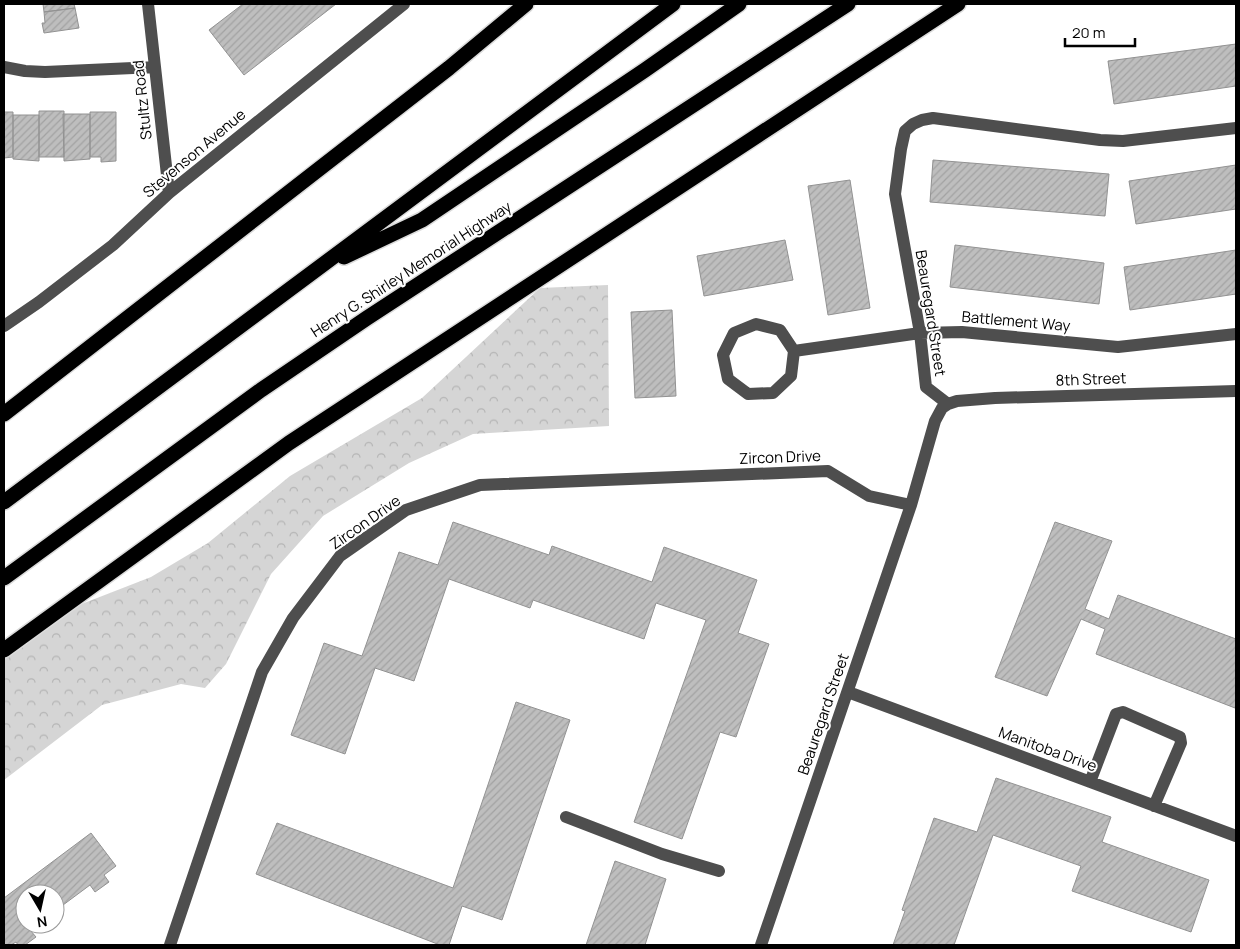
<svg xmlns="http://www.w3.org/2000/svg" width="1240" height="949" viewBox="0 0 1240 949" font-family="Manrope,sans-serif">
	<defs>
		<pattern id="forest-crowns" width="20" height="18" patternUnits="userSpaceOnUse" patternTransform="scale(1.25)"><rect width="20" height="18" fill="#d5d5d5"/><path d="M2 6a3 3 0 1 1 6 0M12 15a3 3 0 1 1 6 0" fill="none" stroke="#b5b5b5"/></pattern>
		<pattern id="building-hatch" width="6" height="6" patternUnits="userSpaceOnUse" patternTransform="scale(1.25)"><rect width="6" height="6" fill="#bebebe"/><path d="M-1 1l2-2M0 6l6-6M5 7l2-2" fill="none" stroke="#a2a2a2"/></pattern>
	</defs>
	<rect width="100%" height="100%" fill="#fff"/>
	<!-- forest -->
	<path fill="url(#forest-crowns)" d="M608,285l1,141 -136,8 -64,29 -86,53 -52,58 -45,90 -21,24 -24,-4 -79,21 -98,75v-135l34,-24 113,-44 57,-34 82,-67 132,-78 118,-110z"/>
	<!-- building -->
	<path fill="url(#building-hatch)" stroke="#929292" d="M43,4h31l1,4 -31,4z
		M243,4h93l-92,71 -35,-45z
		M75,8l4,20 -35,5 -2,-10h3l-1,-11z
		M1236,44v42l-122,18 -6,-43z
		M39,111h25v46h-25z
		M4,112h9v45l-9,1z
		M90,112h26v49l-15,1v-5h-11z
		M63,114h27v45l-26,2z
		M13,115h26v46l-26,-2z
		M933,160l176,14 -4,42 -175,-14z
		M1236,165v44l-100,15 -7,-43z
		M850,180l20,128 -42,7 -20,-129z
		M785,240l8,40 -89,16 -7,-40z
		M955,245l149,18 -5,41 -149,-17z
		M1236,250v44l-106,16 -6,-43z
		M672,310l4,86 -41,2 -4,-86z
		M453,522l96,33 3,-9 100,36 12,-35 93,33 -19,53 31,11 -33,93 -16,-5 -38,107 -48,-17 72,-202 -50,-17 -12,36 -111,-39 -3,8 -81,-29 -35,102 -39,-13 -30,86 -54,-19 33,-92 38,13 37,-104 39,13z
		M1055,522l57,19 -27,68 24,10 9,-24 118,44v65l-1,4 -139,-54 9,-25 -24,-10 -34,77 -52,-19z
		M516,702l54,18 -68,200 -40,-14 -13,39h-9l-184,-71 21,-51 176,65z
		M996,778l115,39 -9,25 107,38 -18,52 -119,-41 9,-25 -88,-31 -39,110h-61l12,-34 -3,-1 32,-92 43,14z
		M91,833l25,33 -12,9 5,7 -14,10 -5,-7 -35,26v-17h-30v30h13l-8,6 6,7 -11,8h-7l-2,-3 -5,3h-7v-47z
		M615,861l51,18 -21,66h-59z"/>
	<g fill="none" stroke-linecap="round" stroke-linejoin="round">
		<!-- highway casing -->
		<g stroke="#dbdbdb" stroke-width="18">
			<path id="highway" d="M344,257l78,-37 223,-150 94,-66
				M4,414l445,-346 77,-64
				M4,502l669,-498
				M4,578l257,-188 106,-72 481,-314
				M4,650l285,-207 669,-439"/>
		</g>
		<!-- minor -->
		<path stroke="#4e4e4e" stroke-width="12" d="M148,4l21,189
			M4,67l21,4 20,1 110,-5
			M756,324l24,6 14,21 -3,25 -18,17 -25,1 -20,-15 -5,-24 11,-22z
			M4,326l35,-24 74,-57 56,-52 235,-189
			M794,351l126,-18 42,-1 156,15 118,-13
			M948,404l-22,-17 -6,-54 -25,-139 6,-45 4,-18 8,-7 9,-4 11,-2 167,22 23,1 113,-13
			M848,692l388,144
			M1090,782l26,-68 7,-2 57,25 1,6 -27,63
			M566,817l96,37 57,17
			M170,945l92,-273 31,-54 47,-62 66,-46 74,-25 348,-14 41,25 42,9
			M761,945l150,-440 24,-84 7,-13 6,-4 9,-3 38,-3 241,-7"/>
		<!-- highway -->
		<use href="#highway" stroke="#000" stroke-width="15"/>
	</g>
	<g text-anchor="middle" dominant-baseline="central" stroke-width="4" stroke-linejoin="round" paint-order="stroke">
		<!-- street labels -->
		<g font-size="15" fill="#000" stroke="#fff">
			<text transform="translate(142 100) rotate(-96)">Stultz Road</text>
			<text transform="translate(194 153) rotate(-40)">Stevenson Avenue</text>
			<text transform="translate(411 269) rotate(-33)">Henry G. Shirley Memorial Highway</text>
			<text transform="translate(931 313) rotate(81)">Beauregard Street</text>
			<text transform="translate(1016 321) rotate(5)">Battlement Way</text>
			<text transform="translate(1091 379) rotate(-2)">8th Street</text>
			<text transform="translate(780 457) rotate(-2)">Zircon Drive</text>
			<text transform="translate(365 522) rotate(-35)">Zircon Drive</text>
			<text transform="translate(823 714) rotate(-71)">Beauregard Street</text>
			<text transform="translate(1048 749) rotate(20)">Manitoba Drive</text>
		</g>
	</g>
	<!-- border -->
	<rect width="1240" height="949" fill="none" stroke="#000000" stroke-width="10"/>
	<!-- north arrow -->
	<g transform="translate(40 909) rotate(171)"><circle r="24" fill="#ffffff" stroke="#999999"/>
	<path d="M0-4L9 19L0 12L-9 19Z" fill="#000000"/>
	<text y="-8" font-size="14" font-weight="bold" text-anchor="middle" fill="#000000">N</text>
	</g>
	<!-- scale -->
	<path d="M1065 38v8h70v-8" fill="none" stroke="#000000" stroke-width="2.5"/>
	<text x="1072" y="38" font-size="15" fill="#000000" stroke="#ffffff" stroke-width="4" paint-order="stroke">20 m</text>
</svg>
